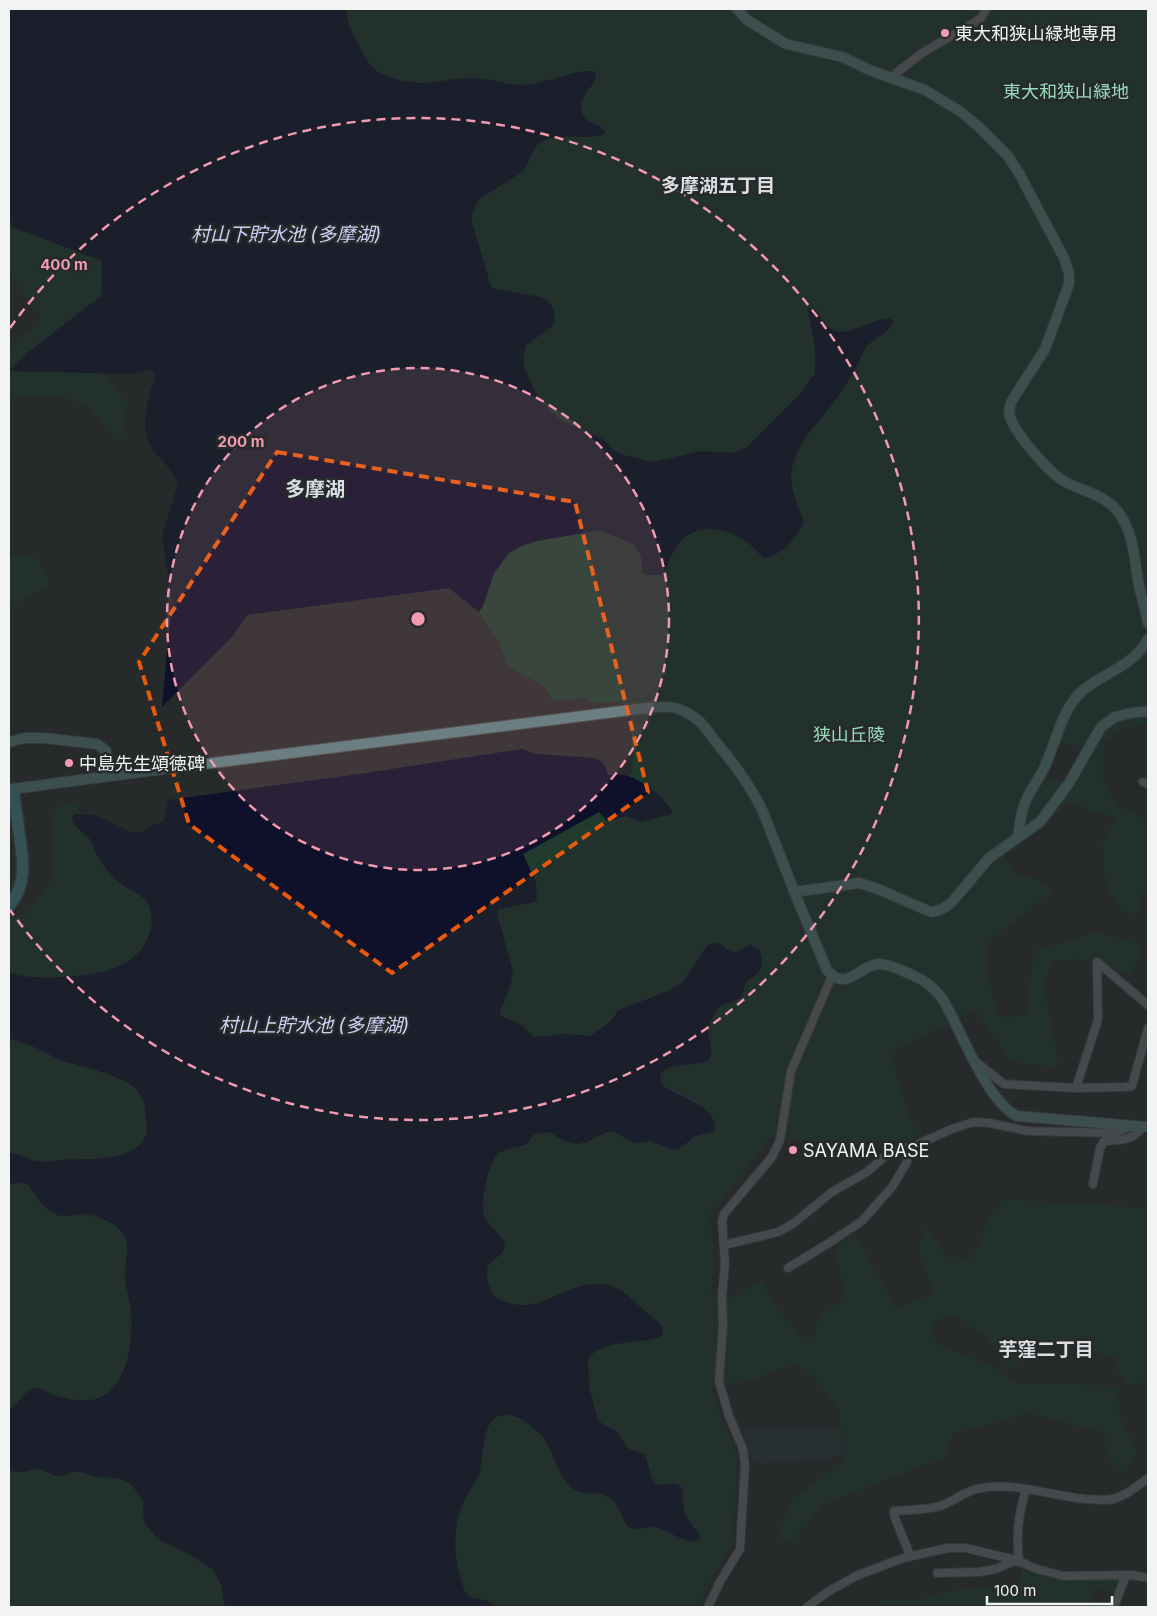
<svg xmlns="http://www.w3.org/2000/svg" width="1157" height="1616" viewBox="0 0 1157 1616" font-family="Inter,'Noto Sans JP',sans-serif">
	<rect width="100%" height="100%" fill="#272a2b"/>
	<!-- built -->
	<path fill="#2c3539" d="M790,1427h50l3,24 -17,9 -4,1 -67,2 -3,-3 -9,-30z"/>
	<!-- green -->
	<path fill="#203b2e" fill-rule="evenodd" d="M347,9h801v715l-28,5 -16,14 -1,36 13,26 32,15v74l-8,1 2,18 -17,1 -19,-25 -4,-46 14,-25 -50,-16 -21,23 -42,32 17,20 10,-2 24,16 -68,52v27l13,47 27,-1 8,-66 28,-7 31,-11 51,13 -13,29 -51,-15 -28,2 -8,24 15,82 -35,-3 -17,-8 -32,-47 -84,44 18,65 14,20 -66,5 -87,-5 -42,55 -18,20 1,21 3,11 -3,51 24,1 27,-16 18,31 22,26h12l4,-21 27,-19 -9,-50 19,-15 41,76 37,-16 -15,-43 8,-24 22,31 21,2 11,-15 8,-26 16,-19 144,9v173l-20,5 -9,-11 -3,-17 -69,-18 -20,12 -11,15 -7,1c-13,-9 -10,-16 -18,-26 -5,-6 -36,-28 -43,-27 -5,1 -10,5 -14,8l-2,12 10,11 51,21 25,16 87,2 11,3 3,12v15l19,37 -13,23 -19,-20 -1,-22 -78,-20 -50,15 -24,5 -8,24 -124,48 -30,38 -13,-4 11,-36 56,-45 -6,-48 -22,-29 -20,-18 -51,19 -28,3 -6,3 7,26 18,41 -4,89 -26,43 -9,20h-202c-3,-2 -6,-4 -9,-6 -6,-3 -17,-2 -21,-8 -3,-4 -4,-10 -5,-14 -8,-25 -9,-54 3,-78 4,-9 11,-17 15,-27 8,-22 -1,-71 40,-56 15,6 27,21 33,35 3,8 5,18 11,24 4,4 9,11 14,13 7,3 14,2 22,3 13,2 21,16 24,27l35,7 28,13 5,1 9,-6c-17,-20 -17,-20 -17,-46l-26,-4 -5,-5 -7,-26 -15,-5 -4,-3 -3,-7 -6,-7 -19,-11 -9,-35 -1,-28c16,-21 49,-14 71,-21l1,-13c-7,-6 -15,-13 -23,-20 -9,-8 -15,-16 -27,-19 -29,-7 -54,14 -81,20 -10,2 -29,-2 -36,-10 -4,-5 -7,-19 -6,-26 1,-8 15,-12 18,-23 -2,-11 -17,-19 -21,-31 -4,-13 4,-54 15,-62 8,-7 25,-6 29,-10 2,-3 4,-7 6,-9l15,-2 11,6 17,6 10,-2 17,-9 9,-2 21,12 17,-2 10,4 22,2c12,-12 16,-12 32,-16 4,-26 -37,-33 -53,-46l-2,-6 1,-8c14,-8 32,-5 47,-10l-1,-31 9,-18 7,-8 15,-4 2,-3 6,-14 15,-15v-12l-14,-11c-14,10 -14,7 -28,-2l-12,3 -24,36 -15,9 -49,19 -11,14 -15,10 -4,2 -24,-2 -31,3 -18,-15 -16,-6v-4l10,-25 -1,-30 -12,-44 2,-4 36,-7 -13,-48 77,-42 8,8 19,-4 11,5 5,-37 -15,-8 6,-4 -2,-54 -9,-17 -21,2 -13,-2 -1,-3 -34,3 -9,-15 -35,-19 -12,-28 -18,-27 4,-7 11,-32 15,-20 15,-8 13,-4 64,-11 34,15 6,12 2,16 4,2h15c7,-11 10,-24 19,-34 18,-19 48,-13 67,2 6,4 10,11 17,15 25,-8 31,-18 37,-42l-4,-9 -7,-28 7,-27 8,-18 25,-28 25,-38 6,-14 6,-9 21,-16 3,-3 1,-5 -2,-2h-6l-44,13 -10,-3 -17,-21 -6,4 7,36v25l-14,20 -55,55 -13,5 -32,-2 -48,11c-13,-1 -31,-5 -41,-13 -4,-4 -6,-8 -11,-10 -14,-8 -30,-12 -42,-21 -16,-11 -34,-39 -36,-58 -1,-6 1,-10 3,-15l22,-14 -1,-31 -7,-3 -45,-8 -4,-2 -20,-69 5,-14 5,-6 41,-26c6,-8 10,-22 16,-28 16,-14 47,-2 66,-10l-2,-6c-29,-11 -25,-26 -7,-46l-14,-11 -23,7 -35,7 -59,-7 -45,5 -28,-5 -14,-6 -10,-12 -19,-38 -2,-7zM1050,742l37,5 -19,37 -30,-10z
		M9,214l3,13 90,34 -1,35 -70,54 -22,19v-21l33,-28 -33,-47z
		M9,371l93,2 25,29 -4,31 -4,10 -32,-37 -28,-11 -50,4z
		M9,555l28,2 14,27 -42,25z
		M64,802l11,2 7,10h-7l2,14 12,10 11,22 19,22 26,17 4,5 3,15 -1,9 -3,10 -9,14 -6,6 -24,13 -37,6 -34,1h-13l-16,-5v-54l16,-5 28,-35 1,-33 -3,-30z
		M9,1038c18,6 35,15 52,22 20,7 64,15 77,31 8,9 8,25 9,36 0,16 -13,24 -27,28 -9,2 -20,4 -30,4 -6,1 -13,-1 -19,0 -12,1 -21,4 -33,2 -11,-1 -19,-9 -29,-8z
		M24,1183l4,2 5,7 30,24c22,-1 48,-2 62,20 6,10 -2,32 1,45 1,10 4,20 5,30 2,18 -3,55 -12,71 -6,10 -17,16 -28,18 -12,2 -27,-2 -38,-5 -6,-2 -11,-6 -17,-8 -11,3 -17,16 -27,23v-226z
		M38,1468l20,9 19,-6 20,6 21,1 13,6 12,16 1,22 14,17 33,16 23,15 7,15 4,22h-216v-136l14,1z
		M1023,1566c16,5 33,14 50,14 15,1 32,-4 46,0l-5,14 -2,-2 -18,-5 -3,20h-218l7,-7 38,-1 24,-3 -1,-5 77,-4z"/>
	<!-- water -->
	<path fill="#0f102a" d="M9,9h338c-2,12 6,25 11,35 10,21 18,31 41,36 7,1 15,3 22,3 18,0 36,-6 54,-5 17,0 35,9 52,7 12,-1 60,-18 67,-13 10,9 -19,23 -12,40 4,12 16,11 23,19l-1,3c-19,8 -50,-4 -66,10 -7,7 -9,20 -16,28l-41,26 -5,6 -5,14 20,69 4,2 45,8 7,3 7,9 1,12 -3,5 -26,19 -3,14 1,9 13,28 15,17 14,10 38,17 8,9 12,6 29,7 48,-11 32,2 13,-5 55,-55 14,-20v-25l-7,-36v-4h6c5,6 10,16 17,21 16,11 43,-13 60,-10l2,2c-3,12 -19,17 -27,26 -6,9 -8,19 -14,28 -6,10 -14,21 -21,31 -17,22 -41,43 -40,73 1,16 9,30 13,44 -11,17 -19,30 -39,35 -7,-4 -11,-11 -17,-15 -19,-15 -49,-21 -67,-2 -9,10 -12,23 -19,34h-15l-4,-2 -2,-16 -6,-12 -35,-15 -63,11 -13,4 -15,8 -15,20 -11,33 -4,6 -30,-24 -202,27 -15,22 -70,70 10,-107 -10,-64 16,-52c-4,-7 -8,-14 -13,-21 -4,-5 -10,-9 -13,-14 -14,-24 -3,-51 3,-74l-5,-6 -20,5 -121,-3 22,-21 70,-54 1,-35 -90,-34 -3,-13 1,-28 -1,-2z
		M522,749l14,5 59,4c8,4 11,8 13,17 6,0 14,-1 20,1 17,6 35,20 44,35l-1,3 -30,8 -15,-6 -19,5 -8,-9 -76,42 13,28 1,18 -2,2 -36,7 -2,4 16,59 -3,15 -10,25v4l16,6 11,7 1,3 6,5 31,-3 24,2 4,-2 15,-10 11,-14 49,-19 15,-9 24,-36c16,-10 17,8 29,6 5,-1 9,-6 14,-7l8,3c5,7 6,20 -1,26 -4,3 -9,4 -11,9 -4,6 -1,13 -9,17 -7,4 -14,2 -20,10 -4,5 -9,15 -9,21 0,10 7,21 0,30 -15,5 -34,2 -47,11l-1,7 2,6c16,13 57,21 53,46l-19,5 -5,3 -12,10 -5,1 -5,-1 -18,-8 -17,2 -21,-12 -9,2 -17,9 -10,2 -11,-2 -17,-10 -14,2c-3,2 -5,6 -7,9 -4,4 -21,4 -29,10 -11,8 -19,49 -15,62 4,12 19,20 21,32 -3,10 -17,14 -18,22 -1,11 3,25 12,30 38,20 64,-17 99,-15 24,1 33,15 50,30 5,4 18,11 14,20 -7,12 -58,2 -74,25l1,27 9,35 19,11 3,3 6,11 3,3 16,5 7,26 5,5 20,-1 6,5c-1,24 1,27 17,46v3c-9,9 -28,-5 -38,-9 -11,-5 -24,3 -33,-2 -6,-4 -6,-11 -9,-17 -3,-6 -9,-12 -16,-15 -9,-4 -21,1 -29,-5 -18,-13 -19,-35 -31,-51 -3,-5 -7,-8 -11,-11 -7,-7 -16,-13 -27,-13 -27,-1 -21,43 -27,60 -4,9 -11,17 -15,26 -11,24 -11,53 -3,78 2,5 2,10 5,14 4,6 15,5 21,8 3,2 6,4 9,6h-271l-4,-22 -7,-15 -23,-15 -33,-16 -14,-17 -1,-22 -12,-16 -13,-6 -21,-1 -20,-6 -19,6 -20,-9 -15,4 -14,-1v-61c10,-7 16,-20 27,-23 6,2 11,6 17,8 11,3 26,7 38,5 36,-6 43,-58 40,-88 -1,-12 -5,-23 -6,-34 -2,-13 6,-29 0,-41 -6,-12 -25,-21 -38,-23 -10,-1 -21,4 -30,1 -13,-5 -22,-20 -29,-30l-4,-2 -15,1v-31c10,-1 18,7 29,8 12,2 21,-1 33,-2 6,-1 13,1 19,0 10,0 21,-2 30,-4 14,-4 27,-12 27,-28 -1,-11 -1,-27 -9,-36 -13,-16 -57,-24 -77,-31 -8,-3 -16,-8 -24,-12 -9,-4 -19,-6 -28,-10v-65c18,5 34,5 52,4 35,-2 77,-6 89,-45 3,-8 2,-21 -2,-29 -4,-7 -21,-14 -28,-20 -8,-7 -17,-17 -22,-26 -4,-7 -5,-15 -10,-20 -6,-7 -16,-10 -16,-20l3,-3 19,1 17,7 18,10 6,1 7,-1 8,-6 14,-5 4,-21 191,-26z"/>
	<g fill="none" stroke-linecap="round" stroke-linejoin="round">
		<!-- street casing -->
		<g stroke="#464849" stroke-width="10">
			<path id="street" d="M890,78l32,-25 53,-31 7,-5 4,-8
				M1143,782l5,2
				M976,1062l28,22 72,4 49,-1 7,-1 16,-58
				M1076,1088l22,-68 -1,-58 51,43
				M1093,1184l7,-36 4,-7c15,-1 30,0 38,-14
				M724,1245l54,-13 16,-9 38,-31 35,-20 23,-20 26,-7 36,-16 22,-7 15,1 39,8 87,2 14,-6
				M788,1268l41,-25 33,-22 30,-34 15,-25 1,-15
				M910,1555l-15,-37 -1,-7c14,-1 36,-1 49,-6 13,-5 23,-15 38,-17 35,-6 70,8 105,11 9,0 18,2 27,0 13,-3 24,-13 35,-21
				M1019,1562c-3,-28 -1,-46 7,-73
				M937,1573l42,-1 17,-3 20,-9
				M708,1607l12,-25 20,-33 5,-84 -2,-16 -14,-33 -10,-35 4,-55 -1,-30 3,-33 -3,-42 2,-7 48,-57 8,-17 11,-69 41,-95
				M807,1607l22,-16 27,-15 47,-18 45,-10h18l50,12 21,9 27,7 68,-1 16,3
				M1114,1607l12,-32"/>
		</g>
		<!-- secondary casing -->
		<g stroke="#464849" stroke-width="12">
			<path id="secondary" d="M737,9l10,11 39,24 56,13 30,14 53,19 36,22 18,15 29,29 12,19 44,83 5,15v11l-24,65 -34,53c-1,6 -3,10 -1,15 6,17 38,55 54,64 19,11 41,13 55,32 16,23 15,47 20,73 3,13 7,25 9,37
				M9,742l15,-4h20l53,6 9,7 4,25
				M13,789l97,-13 528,-67c12,-1 25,-4 38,-1 8,3 17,7 23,13 7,6 11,14 17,21 18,22 35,44 47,70l35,89 29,69c19,23 32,-4 51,-6 10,-1 35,11 44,16 8,4 14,11 20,18 19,31 44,103 75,118l131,11
				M1018,837c2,-14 3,-28 10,-41 5,-10 12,-19 17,-30 11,-24 16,-54 35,-73 21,-20 54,-26 68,-54
				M794,892l65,-9 19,6 53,23c9,-1 14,-4 21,-10l37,-44 51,-36 29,-39 32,-56 14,-10 16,-4 17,-2"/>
		</g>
		<!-- primary casing -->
		<g stroke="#464849" stroke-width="14">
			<path id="primary" d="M9,790l4,-1c2,15 4,29 6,43 4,26 9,52 -10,74"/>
		</g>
		<!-- street -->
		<use href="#street" stroke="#6d7072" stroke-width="8"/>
		<!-- secondary -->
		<use href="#secondary" stroke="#597a7b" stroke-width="10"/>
		<!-- primary -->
		<use href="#primary" stroke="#458483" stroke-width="11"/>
	</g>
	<!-- marked area -->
	<path d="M0 0H1157V1616H0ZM277,452l298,50 73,290 -256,181 -203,-149 -50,-162z" fill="#272a2b" fill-opacity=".55" fill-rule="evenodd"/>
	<path fill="none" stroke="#e8590c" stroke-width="4" stroke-dasharray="10 6" stroke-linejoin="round" d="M277,452l298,50 73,290 -256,181 -203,-149 -50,-162z"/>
	<!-- distance rings -->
	<circle cx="418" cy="619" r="251" fill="#f29aaf" fill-opacity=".12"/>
	<g fill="none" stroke="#f29aaf" stroke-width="2.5" stroke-dasharray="9 6">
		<circle cx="418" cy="619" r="251"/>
		<path d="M10 328A501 501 0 1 1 10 910"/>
	</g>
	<!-- markers -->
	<g fill="#f29aaf" stroke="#272a2b" stroke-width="2">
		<circle cx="945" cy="33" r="5"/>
		<circle cx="69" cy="763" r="5"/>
		<circle cx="793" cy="1150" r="5"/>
	</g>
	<g text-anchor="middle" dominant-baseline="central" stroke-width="5" stroke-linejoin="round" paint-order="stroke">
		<!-- poi labels -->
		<g font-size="18" fill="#f2f4f4" stroke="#272a2b" text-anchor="start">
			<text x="955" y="33">東大和狭山緑地専用</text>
			<text x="79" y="763">中島先生頌徳碑</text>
			<text x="803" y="1150">SAYAMA BASE</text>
		</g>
		<!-- park labels -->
		<g font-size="18" fill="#97dbbb" stroke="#272a2b">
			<text x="1066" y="91">東大和狭山緑地</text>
			<text x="849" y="734">狭山丘陵</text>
		</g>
		<!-- neighbourhood labels -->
		<g font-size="19" font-weight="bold" fill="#dbdee0" stroke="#272a2b">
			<text x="718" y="185">多摩湖五丁目</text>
			<text x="1046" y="1349">芋窪二丁目</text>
		</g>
		<!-- water labels -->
		<g font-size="19" font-style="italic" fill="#cdd2f6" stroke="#272a2b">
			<text x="286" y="234">村山下貯水池 (多摩湖)</text>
			<text x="314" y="1025">村山上貯水池 (多摩湖)</text>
		</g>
		<!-- quarter labels -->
		<g font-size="20" font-weight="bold" fill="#dbdee0" stroke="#272a2b">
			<text x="315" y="489">多摩湖</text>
		</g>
	</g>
	<circle cx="418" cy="619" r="8" fill="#f29aaf" stroke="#272a2b" stroke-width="2.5"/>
	<g font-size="15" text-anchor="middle" font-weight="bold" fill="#f29aaf" stroke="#272a2b" stroke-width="5" stroke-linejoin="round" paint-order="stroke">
		<text x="64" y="270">400 m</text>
		<text x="241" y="447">200 m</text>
	</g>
	<!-- border -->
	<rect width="1157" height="1616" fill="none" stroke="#f2f4f4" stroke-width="20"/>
	<!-- scale -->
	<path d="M987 1596v8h125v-8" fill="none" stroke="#f2f4f4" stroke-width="2.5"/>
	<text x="994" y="1596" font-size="15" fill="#f2f4f4" stroke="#272a2b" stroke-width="4" paint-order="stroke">100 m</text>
</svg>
